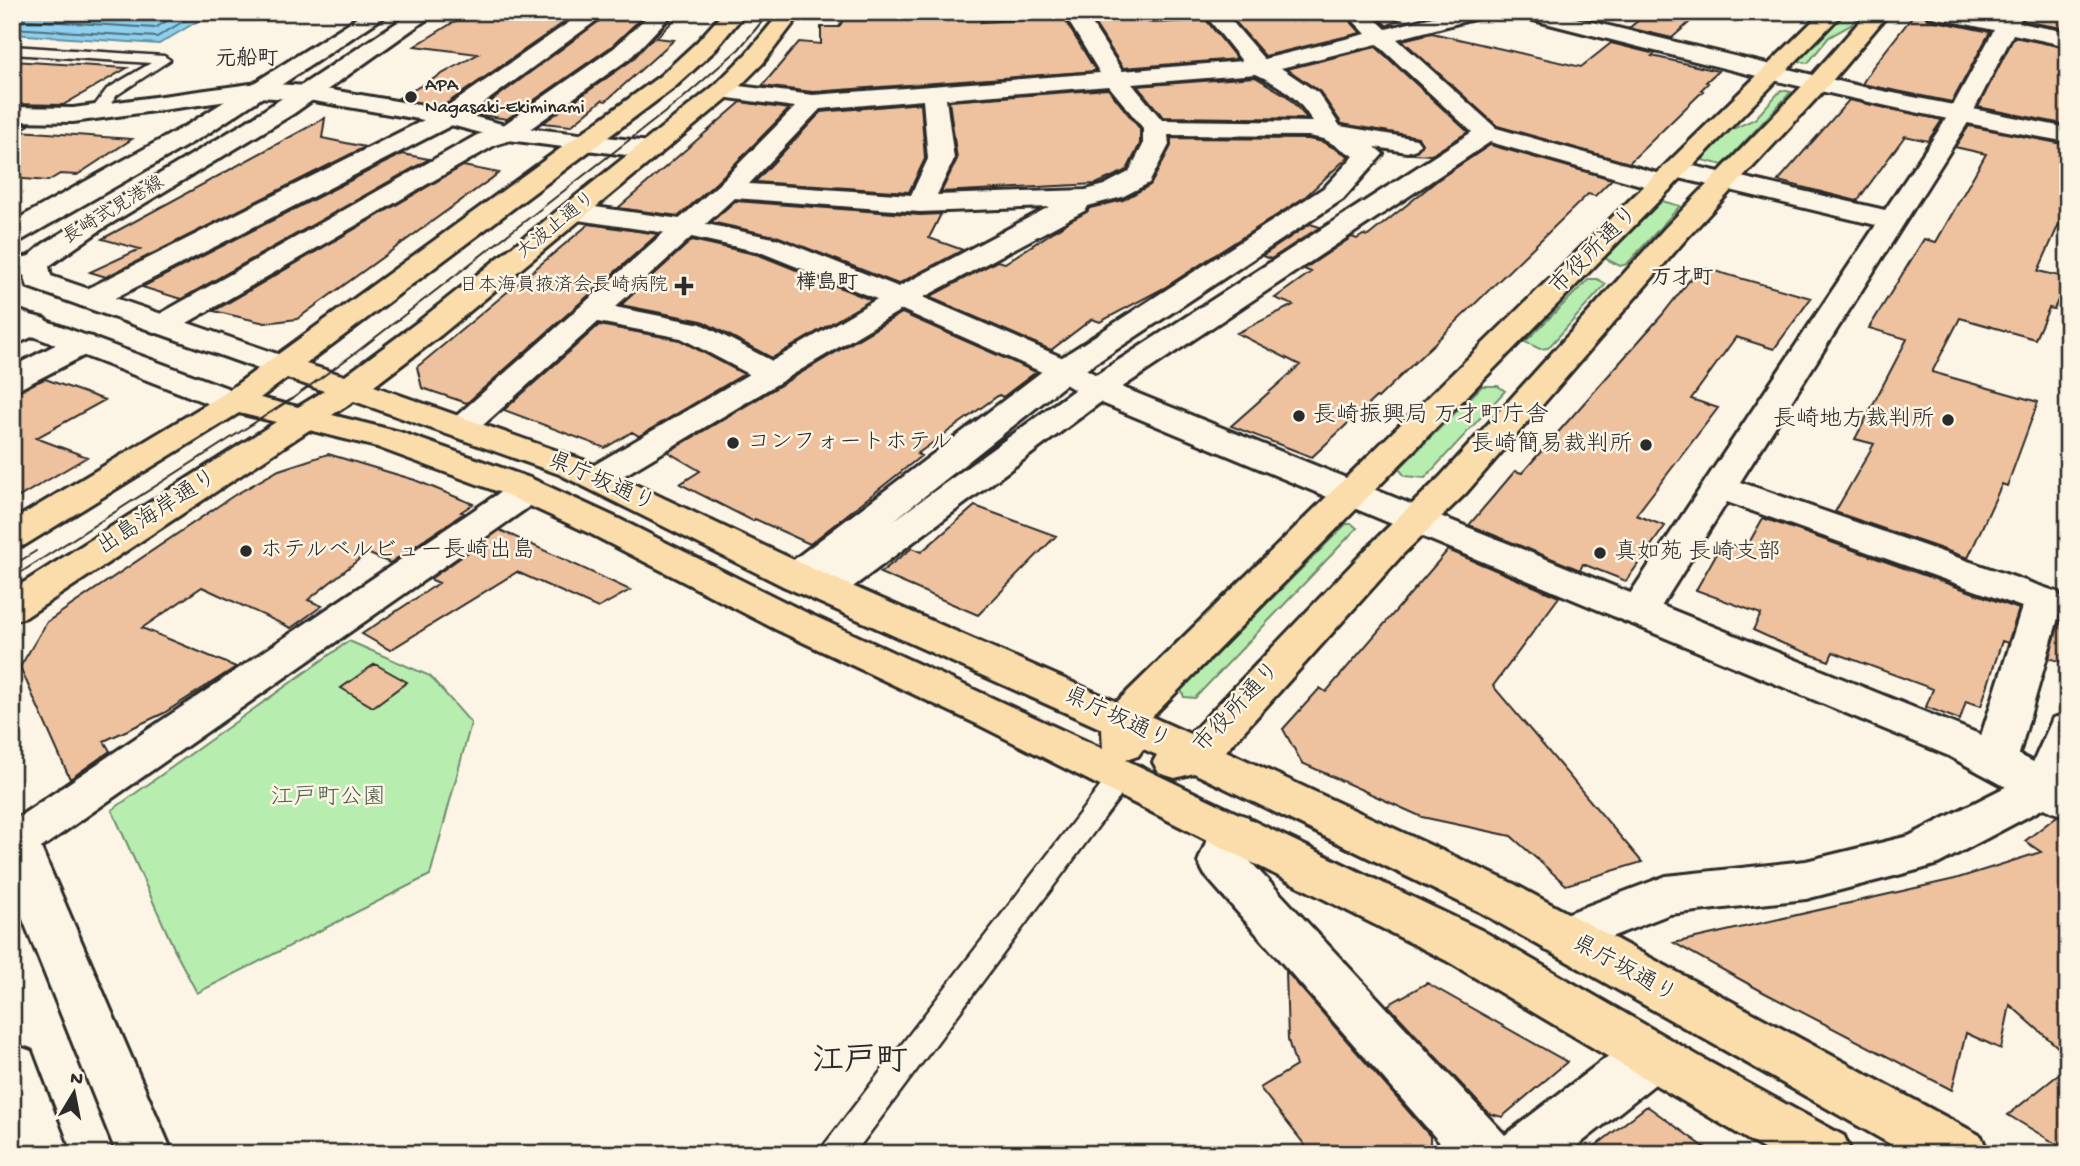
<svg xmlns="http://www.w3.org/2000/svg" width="2080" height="1166" viewBox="0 0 2080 1166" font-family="'Gochi Hand','Klee One',sans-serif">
	<rect width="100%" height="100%" fill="#fcf5e5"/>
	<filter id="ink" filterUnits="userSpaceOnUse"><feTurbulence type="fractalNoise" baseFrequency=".0143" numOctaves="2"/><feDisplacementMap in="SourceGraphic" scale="14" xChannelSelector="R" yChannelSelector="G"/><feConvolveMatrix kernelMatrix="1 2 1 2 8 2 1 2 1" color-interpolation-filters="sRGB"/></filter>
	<g filter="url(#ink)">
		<!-- green -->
		<path fill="#b7eeb0" stroke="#718c6e" stroke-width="2" d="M1845,12h17l-11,13 -22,12 -21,26 -11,-2z
			M1781,90l10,2 -68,73 -21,-5 26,-29 27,-12z
			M1662,201l18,5 -53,58 -7,2 -16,-8z
			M1589,279h8l9,5 -58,64 -8,1 -15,-7z
			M1482,386h16l7,5 -80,87 -20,-2 -6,-7z
			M1346,524h6l5,4 -162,170 -11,-1 -3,-7z
			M349,641l81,35 41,47 -41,152 -233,118 -20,-38 -65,-145z"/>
		<!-- water -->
		<path fill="#8dd1ef" stroke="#668fa1" stroke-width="2" d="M12,12h247l-4,3 -42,-3 -54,32 -147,-10z"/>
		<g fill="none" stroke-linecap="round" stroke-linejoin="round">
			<!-- shore -->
			<path stroke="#526d79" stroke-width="2" d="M77,12l75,5 10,-5
				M12,19l143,9 27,-16
				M12,28l145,9 42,-25"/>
		</g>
		<!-- building -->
		<path fill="#efc29f" stroke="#2b2b2b" stroke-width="2" d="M470,12h109l-136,94 -46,-7 81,-45 -63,-8z
			M611,12h37l-36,34 -105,73 -33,-5z
			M677,12h5l-26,26 18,2 -68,61 -4,-1 -31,26 -28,-3 89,-63z
			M848,12h141l-8,10 82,-5 33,54 -283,21 -51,-6 37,-44 22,2v-17h18z
			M1231,12h111l19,21 -96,23 -33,-38z
			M1372,12h41l-26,14z
			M1649,12h52l-29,26 -43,-10z
			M1916,12h7l4,7 63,13 -38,70 -90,-18 10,-16z
			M2026,12l42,7v10l-45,-8z
			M1143,14l5,8 7,1 51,-3 31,39 -114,9 -34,-53z
			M1432,33l149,34 30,-24 44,11 -3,2 66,15 -12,11 2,1 -7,7 2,1 -74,72 -132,-37 -95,-86z
			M2014,37l54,11v77l-90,-18z
			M1376,47l92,85 -37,23 -21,-1 12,-8 -4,-9 -76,-13 -22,-32 -33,-23z
			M12,61l115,7 -64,37 -51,-1z
			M1255,77l32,19 21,23 -145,-2 -26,-31z
			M1108,89l32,40v15l-13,26 -31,14 -155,8 16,-33 -8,-58z
			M1849,100l93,20 -14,21 -23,-5 -48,65 -79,-20z
			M741,102l48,7 -72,73 -38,34 -61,-8z
			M921,103l4,56 -16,33 -154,-10 66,-70z
			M325,118l-3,20 43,9 -259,130 -16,-5 50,-23 -38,-10z
			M12,124h19l-12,7 113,8 -55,36 -17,-1 -12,7 -36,-3z
			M1969,126l99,19v59l-30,67 30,7 -14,31 -5,-1 -14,31 -75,-21 -28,54 106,30 -31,84 -5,-2 -34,74 -133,-46 39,-68 -19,-5 52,-100 -38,-11 55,-89 12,3 50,-88 -31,-7z
			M1171,138l137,1 15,3 26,14 -44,41 -141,91 -64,34 -8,-3 -41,31 -122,-53 68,-36 8,2 85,-55 33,-8 27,-15 21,-39z
			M1490,145l122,34 -17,17 -7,-2 -210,204 -2,-1 -64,60 -81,-31 69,-61 -63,-32 56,-28 -18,-7 36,-26 -7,-3 48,-32 5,2 6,-4 5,1 71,-57z
			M402,154l27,5 -248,140 -39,-12z
			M463,166l36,7 -202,146 -32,4 -51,-12z
			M735,201l185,14 21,-1 -12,24 34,12 -65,34 -119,-47 -68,-15z
			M589,224l69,10 -191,169 -45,-15 -5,-21z
			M1310,224l10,3 -49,32 -9,-3z
			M692,240l67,15 112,45 -99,58 -70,-37 -81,-16z
			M1700,267l111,31 -37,51 -38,-12 -45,62 27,9 -82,107 29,11 -39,55 -43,-17 -3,6 -111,-45 46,-54 7,2 140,-158z
			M902,313l134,59 -33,25 -4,-2 -82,59 4,2 -111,88 -55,-25 -2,2 -73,-37 20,-13 -32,-19z
			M599,325l81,15 64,34 -105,62 -7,-4 -27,16 -101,-38z
			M45,379l60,21 -69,38 51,19 -75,44v-109z
			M328,454l87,26 58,24 -12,8 3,1 -74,50 -23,-10 -59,47 14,6 -31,22 -89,-41 -60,41 94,39 -72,46 -60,28 6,10 -40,28 -50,-112 27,-45 186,-126 46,-26z
			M975,506l81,30 -78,79 -98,-42 32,-25 9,4z
			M1763,518l256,91 -11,34 -6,-2 -21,65 -15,-5 -6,19 -34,-13 7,-18 -100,-37 -4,9 -45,-17 -31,-14 8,-16 -65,-24 27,-48 22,8z
			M500,530l130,60 -32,18 -81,-36 -127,78 -28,-16 77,-51 -9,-4z
			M1448,550l111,47 -66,89 149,176 -76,23 -55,-49 -89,-19 -120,-54 -19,-34 37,-41 6,4z
			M2059,623l9,3v38l-19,-6z
			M375,664l32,18 -34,25 -32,-19z
			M2057,816l11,3v237l-58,-51 -9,44 -35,-16 -14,57 -187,-97 -91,-50 281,-64 86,-27 -16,-11z
			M1286,971l144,165v18h-118l-52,-66 36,-22 -8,-26z
			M1427,983l140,79 -65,55 -14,-4 -100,-108z
			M2068,1067v84l-60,-36z
			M1647,1106l67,48h-129z"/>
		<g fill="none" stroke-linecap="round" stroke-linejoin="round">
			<!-- service casing -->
			<g stroke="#2b2b2b" stroke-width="5">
				<path id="service" d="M12,46l152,10 6,4 -53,35 -15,20 -5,1 -7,-4 17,-23 44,-26 -139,-9z
					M1122,767l9,3 3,6 -3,6 -277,372h-33l4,-10 288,-374z"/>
			</g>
			<!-- minor casing -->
			<g stroke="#2b2b2b" stroke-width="6">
				<path id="minor" d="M584,12h24l-150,110 -357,183 -11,3 -11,-3 -4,-6 4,-6 361,-181z
					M652,12h22l-44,46 -113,80 -22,7 -322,186 -11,3 -11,-3 -4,-6 4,-6 326,-184 22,-7 115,-80z
					M1063,12h21l38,59 120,-10 -39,-49h21l40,47 102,-25 -21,-22h23l18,17 66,-17h36l-3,4 -88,23 99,89 175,49 4,6 -4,6 -9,2 -172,-49 -381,254 -271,202 -14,3 -14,-3 -4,-11 -9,2 -14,-3 -5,-9 5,-9 270,-205 272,-176 29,-31 -30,-17 -16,-3 -140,-1 1,10 -20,38 -27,14 -34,9 -2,4 -175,94 -303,181 -12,4 -12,-4 -6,-7 6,-7 165,-97 -68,-36 -83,-16 -125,112 -12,3 -12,-3 -5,-7 275,-243 76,-77 -81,-11 -4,-5 4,-5 8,-2 91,11 287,-22zM1377,44l95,88 -387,250 -192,139 182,-144 268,-178 40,-45 -8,-7 32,5 9,-3 4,-5 -4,-5 -76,-13 -22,-33 -37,-25zM1256,74c27,13 42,23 57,48l-151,-2 -30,-36zM1109,86l34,42v17l-14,27 -25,13 -18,5 -149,5 17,-36 -8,-60zM923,100l5,59 -17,36 -162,-11 71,-75zM734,198l186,14 129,-5 -160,85 -117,69 -71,-37 -86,-17z
					M1925,12h43l32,7 3,-7h21l-5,11 49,9v14l-55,-12 -46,90 -227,358 317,110 6,9 -46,160 -6,11 -16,5 -16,-5 -6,-11 49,-154 -295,-105 -75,119 -14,4 -14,-4 -6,-9 258,-387 -209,-50 -4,-5 4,-5 9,-3 209,48 58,-86 51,-94 -66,-14z
					M34,316l11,3 4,6 -4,6 -33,15v-22z
					M82,335l11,2 5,7 -5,7 -70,36 -11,3v-23l59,-30z
					M2068,714v72l-7,13 -123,65 -17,5 -115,30 -136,15 -108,42 -17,-6 -8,-14 8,-14 121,-46 140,-15 103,-25 118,-60 26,-58z
					M1232,812l16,5 7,13 -8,28 258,277 126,-96 19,-6 19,6 7,17 -7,17 -102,81h-117l-245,-279 -7,-13 18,-45z"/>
			</g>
			<!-- tertiary casing -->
			<g stroke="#2b2b2b" stroke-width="6">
				<path id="tertiary" d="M1515,12h36l312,75 205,41v14c-186,-33 -368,-79 -550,-126z
					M258,83l50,3 141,24 60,16 141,16 9,3 4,5 -4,5 -9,3 -142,-18 -61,-16 -139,-24 -50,-3 -185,25 -61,-1v-14l61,1z
					M574,204l113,16 91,19 133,53 164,71 34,19 870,352 89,46v37l-16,-5 -103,-56 -864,-360 -32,-19 -164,-73 -129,-52 -73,-16 -123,-18 -4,-6 4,-6z
					M34,255l10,3 4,6 -4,6 -32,8v-18z
					M527,480l13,3 5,8 -5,8 -499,349 132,306h-56l-105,-262v-76l5,2 497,-335z
					M12,1044l19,7 39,103h-56z"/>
			</g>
			<!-- secondary casing -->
			<g stroke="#2b2b2b" stroke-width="6">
				<path id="secondary" d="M366,12h25l-184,122 -185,106 -10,2v-20l177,-98z
					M413,12h24l-144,102 -191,115 -53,37 2,10 241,83 5,7 -5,7 -11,3 -11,-3 -242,-86 -8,-23 23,-20 203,-122z
					M12,308l234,87 4,7 -4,7 -12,3 -12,-3 -210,-81z"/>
			</g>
			<!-- trunk casing -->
			<g stroke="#2b2b2b" stroke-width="6">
				<path id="trunk" d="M724,12h22l-33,40 -37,34 -370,278 39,12 74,-55 295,-235 33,-33 34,-41h21l-39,51 -33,33 -289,239 -67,51 209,74 228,108 306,134 705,-690h22l-692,705 38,17 187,-196 63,-61 225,-249 144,-149 59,-67h22l-65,77 -140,151 -219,253 -63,61 -177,197 286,132 469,253 8,18h-81l-430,-243 -284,-138 -19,5 -16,-5 -6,-11 4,-7 -14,-6 -5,7 -12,4 357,171 226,131 135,74 8,18h-80l-325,-193 -468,-236 -204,-96 -184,-95 -87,-40 -127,-47 -68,-17 -283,187 -14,4v-31l264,-168 -37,-9 -214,132 -13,3v-27l210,-126 438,-319 37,-34zM287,378l37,13 -26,16 -38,-9zM354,401l205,73 224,112 319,143 1,20 -300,-138 -186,-93 -87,-40 -130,-46 -68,-17z"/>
			</g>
			<!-- service -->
			<use href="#service" fill="#fcf5e5" fill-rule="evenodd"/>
			<!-- minor -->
			<use href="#minor" fill="#fcf5e5" fill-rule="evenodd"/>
			<!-- tertiary -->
			<use href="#tertiary" fill="#fcf5e5" fill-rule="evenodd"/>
			<!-- secondary -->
			<use href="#secondary" fill="#fcf5e5" fill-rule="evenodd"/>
			<!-- trunk -->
			<use href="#trunk" fill="#fbddab" fill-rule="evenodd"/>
			<!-- tram -->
			<path stroke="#2b2b2b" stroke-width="2" d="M12,566l24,-15
				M12,578l281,-180 65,-47 324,-252 57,-50 31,-37"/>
		</g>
	</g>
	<!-- markers -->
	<g fill="#2b2b2b" stroke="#fcf5e5" stroke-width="2.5">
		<circle cx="411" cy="97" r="7"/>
		<path d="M680.5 275.5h7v7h7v7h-7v7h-7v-7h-7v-7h7z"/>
		<circle cx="1299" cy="416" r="7"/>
		<circle cx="1948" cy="420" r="7"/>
		<circle cx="733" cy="443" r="7"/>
		<circle cx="1646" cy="445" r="7"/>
		<circle cx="246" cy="551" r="7"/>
		<circle cx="1600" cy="553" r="7"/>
	</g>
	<g text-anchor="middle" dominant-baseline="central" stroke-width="5" stroke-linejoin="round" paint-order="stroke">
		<!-- far-poi labels -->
		<g font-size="19" fill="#2b2b2b" stroke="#fcf5e5" text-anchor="start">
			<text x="425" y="86">APA<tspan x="425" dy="22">Nagasaki-Ekiminami</tspan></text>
			<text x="668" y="286" text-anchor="end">日本海員掖済会長崎病院</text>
		</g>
		<!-- far-street labels -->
		<g font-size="19" fill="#2b2b2b" stroke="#fcf5e5">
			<text transform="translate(114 211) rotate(-31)">長崎式見港線</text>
			<text transform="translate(557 226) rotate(-39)">大波止通り</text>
		</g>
		<!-- far-quarter labels -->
		<g font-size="21" font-weight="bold" fill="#2b2b2b" stroke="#fcf5e5">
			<text x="247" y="60">元船町</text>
			<text x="1682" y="279">万才町</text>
			<text x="827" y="284">樺島町</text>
		</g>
		<!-- street labels -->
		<g font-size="23" fill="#2b2b2b" stroke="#fcf5e5">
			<text transform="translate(1595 251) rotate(-45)">市役所通り</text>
			<text transform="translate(601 483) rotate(24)">県庁坂通り</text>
			<text transform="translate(158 513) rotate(-33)">出島海岸通り</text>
			<text transform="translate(1238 708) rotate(-47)">市役所通り</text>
			<text transform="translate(1117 719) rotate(25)">県庁坂通り</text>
			<text transform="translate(1624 970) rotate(29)">県庁坂通り</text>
		</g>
		<!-- poi labels -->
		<g font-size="23" fill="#2b2b2b" stroke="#fcf5e5" text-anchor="start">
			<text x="1313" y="416">長崎振興局 万才町庁舎</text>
			<text x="1934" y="420" text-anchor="end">長崎地方裁判所</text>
			<text x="747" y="443">コンフォートホテル</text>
			<text x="1632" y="445" text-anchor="end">長崎簡易裁判所</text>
			<text x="260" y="551">ホテルベルビュー長崎出島</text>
			<text x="1614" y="553">真如苑 長崎支部</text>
		</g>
		<!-- park labels -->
		<g font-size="23" fill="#4e5c4c" stroke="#fcf5e5">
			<text x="328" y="798">江戸町公園</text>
		</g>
		<!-- near-quarter labels -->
		<g font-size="32" font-weight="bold" fill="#2b2b2b" stroke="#fcf5e5">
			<text x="860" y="1063">江戸町</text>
		</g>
	</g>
	<!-- margin -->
	<rect width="2080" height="1166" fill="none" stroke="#fcf5e5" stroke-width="42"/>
	<rect x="21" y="21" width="2038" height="1124" fill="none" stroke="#2b2b2b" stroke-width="2.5" filter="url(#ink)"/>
	<!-- north arrow -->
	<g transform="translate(74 1093) rotate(10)" stroke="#fcf5e5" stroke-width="5" paint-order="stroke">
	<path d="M0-5L12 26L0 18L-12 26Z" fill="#2b2b2b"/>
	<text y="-10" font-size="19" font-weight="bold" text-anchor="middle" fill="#2b2b2b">N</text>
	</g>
</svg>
